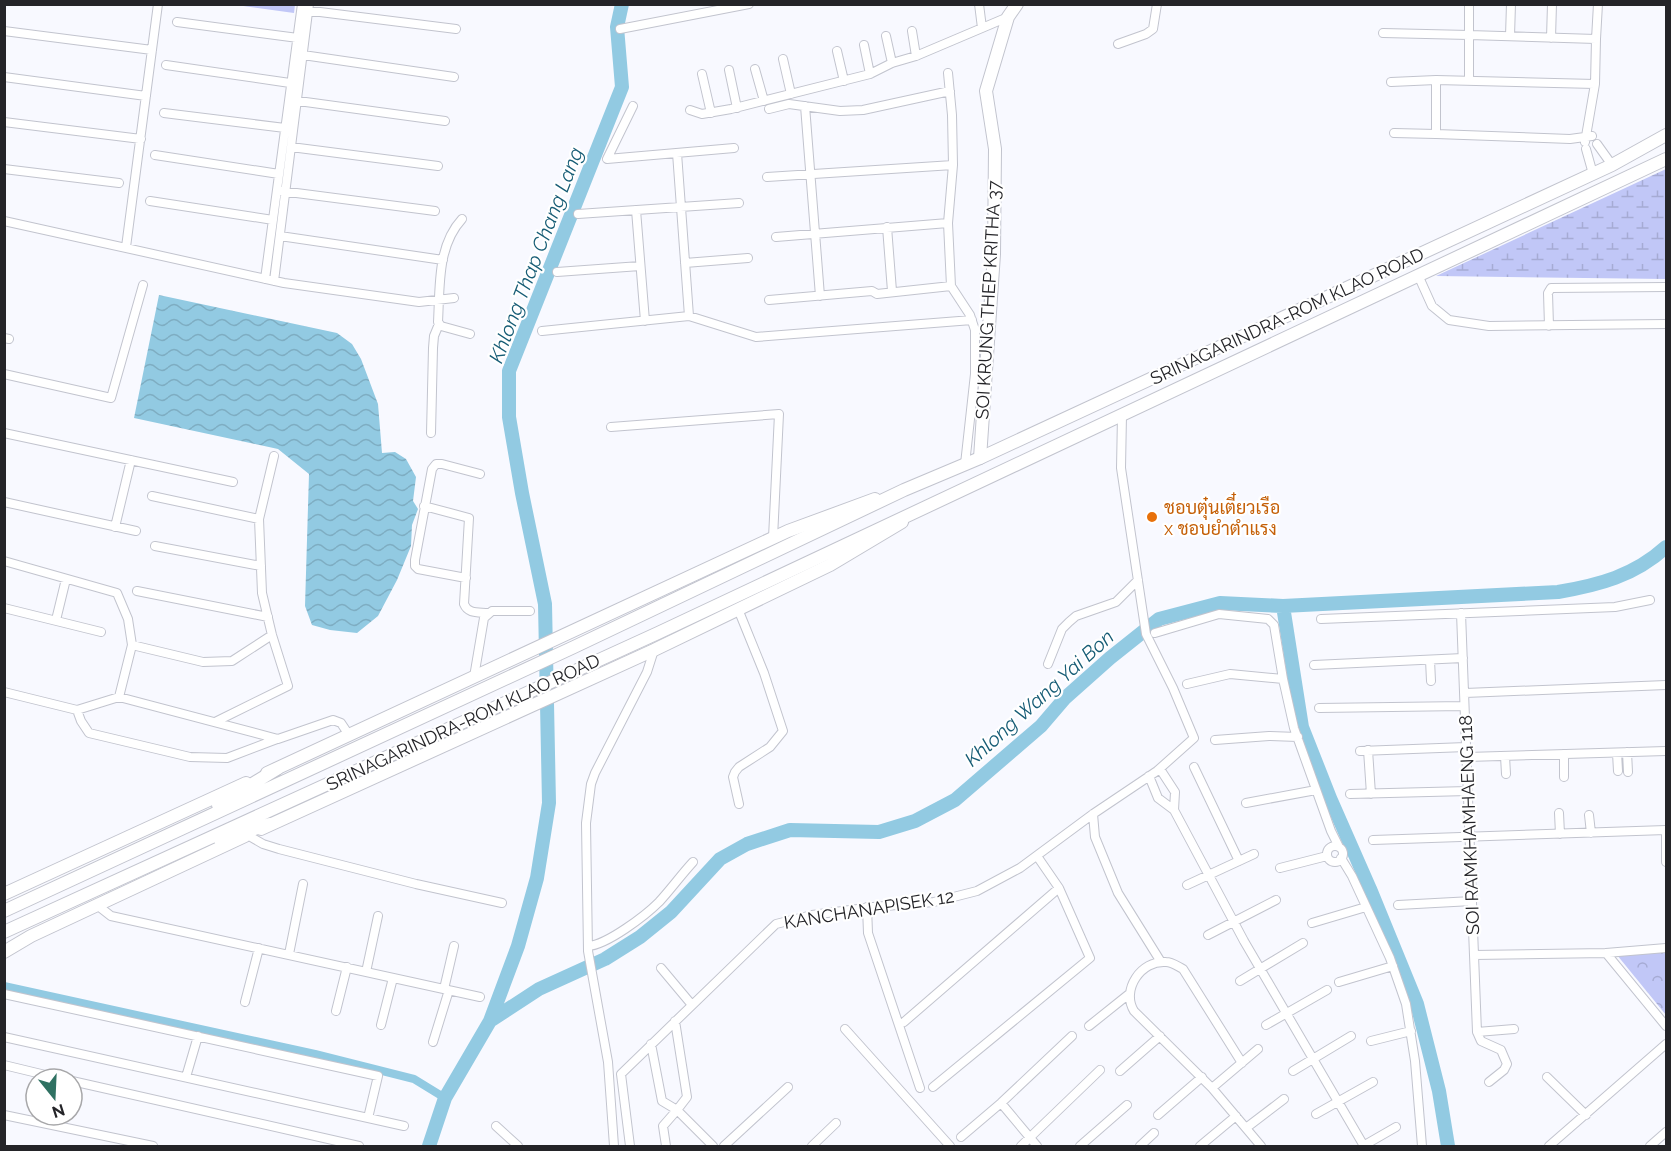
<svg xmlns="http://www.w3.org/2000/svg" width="1671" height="1151" viewBox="0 0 1671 1151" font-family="Raleway,Sarabun,sans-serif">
	<defs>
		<pattern id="forest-crowns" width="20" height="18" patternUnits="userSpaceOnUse" patternTransform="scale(1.5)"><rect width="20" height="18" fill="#c1c7f7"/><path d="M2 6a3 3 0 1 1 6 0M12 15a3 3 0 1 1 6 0" fill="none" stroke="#a6abd4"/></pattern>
		<pattern id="wetland-marsh" width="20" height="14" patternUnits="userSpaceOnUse" patternTransform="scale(1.5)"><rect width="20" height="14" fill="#c1c7f7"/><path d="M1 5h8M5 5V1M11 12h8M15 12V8" fill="none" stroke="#a6abd4"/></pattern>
		<pattern id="water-waves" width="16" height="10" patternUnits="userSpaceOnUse" patternTransform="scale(1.5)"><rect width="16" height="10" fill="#92cae2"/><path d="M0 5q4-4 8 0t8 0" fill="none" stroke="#7eadc2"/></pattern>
	</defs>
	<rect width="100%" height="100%" fill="#f8f9ff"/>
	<!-- green -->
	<path fill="#c1c7f7" d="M236,5h59l-1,8z"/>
	<!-- forest -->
	<path fill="url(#forest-crowns)" d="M1666,951v64l-49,-60z"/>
	<!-- wetland -->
	<path fill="url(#wetland-marsh)" d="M1666,169v110l-230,-3z"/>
	<!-- water -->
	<path fill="url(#water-waves)" d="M159,295l178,38 15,11 9,15 17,45 4,49 13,-1 11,7 10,18 -3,24 5,8 -6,16 -1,21 -14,34 -19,36 -21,17 -27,-3 -18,-5 -7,-19 4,-132 -31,-25 -144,-31z"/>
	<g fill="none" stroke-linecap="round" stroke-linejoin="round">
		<!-- canal -->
		<path stroke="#92cae2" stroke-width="8" d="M4,986l311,68 99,25 31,19"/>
		<!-- river -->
		<path stroke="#92cae2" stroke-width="14" d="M1283,606l19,121 28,71 40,91 47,115 22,87 9,55
			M490,1021l49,-32 66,-30 35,-22 31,-25 49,-53 27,-15 43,-14 89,2 36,-11 40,-21 86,-74 24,-28 45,-40 49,-39 61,-16 63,3 275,-14c41,-7 76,-16 108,-45
			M429,1146l16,-48 45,-77 28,-75 19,-68 12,-75 -4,-199 -23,-111 -13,-76v-46l113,-284 -5,-60 5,-23"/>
		<!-- street casing -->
		<g stroke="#c2c4ce" stroke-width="10">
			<path id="street" d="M979,4l3,24
				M304,10l152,19
				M177,22l121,16
				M620,29l129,-25
				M4,31l148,19
				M912,31l4,25
				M1383,33l86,2v-31
				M886,36l6,27
				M1510,36l1,-32
				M1551,38l1,-34
				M1118,44l28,-10 7,-5 4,-25
				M864,45l6,29
				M837,51l7,30
				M303,55l151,22
				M783,59l8,35
				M166,65l124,18
				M755,69l9,32
				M729,70l8,38
				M948,73l4,42 1,50 -5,58 3,63
				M702,74l9,39
				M4,77l142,19
				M1436,80v54l134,5 22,-3
				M1469,81v-46l127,4 2,-35
				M1391,82l45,-2 159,4 -10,58
				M1595,84l1,-45
				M291,100l154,21
				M633,106l-26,53 127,-11
				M805,106l15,190
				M769,109l20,-5 51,7 23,-1 87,-19
				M690,110l12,4 29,-5 139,-35 22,-11 24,-7 92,-39
				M164,113l121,15
				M4,122l137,17
				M1394,133l42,1
				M1597,144l15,21
				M291,147l147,19
				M1586,149l7,25
				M677,153l12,163
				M155,155l124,19
				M4,169l115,14
				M767,177l186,-12
				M281,191l154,20
				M150,201l123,19
				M636,210l9,111
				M578,214l161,-11
				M462,219c-25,27 -22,68 -24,103l3,4 29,8
				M4,221l280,62 135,19 35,-4
				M887,227l5,64
				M280,236l163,24
				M776,237l172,-14
				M126,247l32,-243
				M685,263l63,-5
				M557,272l83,-6
				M1418,275l14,31 17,14 40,6 177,-2
				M265,279l37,-275
				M274,281l35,-277
				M769,300l103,-9 5,3 74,-8 19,29 5,15v44l-10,90
				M1549,326l-1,-33 3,-5 115,-1
				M542,331l147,-15 67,21 216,-17
				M4,338l5,1
				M4,374l107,24 32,-113
				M611,427l168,-13 -6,124
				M4,433l229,49
				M431,433l2,-85 1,-12 5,-12
				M152,496l107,23
				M4,502l132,29
				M424,506l45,12 -5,86c4,10 14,8 24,9
				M115,527l16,-67
				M155,546l106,20
				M4,561l113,32 11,26 4,26 -13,52
				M466,578l-48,-9 -3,-3v-6l17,-91 4,-5h6l38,10
				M137,591l131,26
				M4,608l97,24
				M738,609l26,64 19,58 -13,16 -31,20 -4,5 -2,5 6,27
				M1461,613l13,342 132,-2 60,73
				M1321,619l294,-12 35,-7
				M56,620l10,-41
				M1155,633l64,-19 49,5 6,6 9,54 11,49 37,103 8,16
				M132,645l71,17 29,-1 40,-26
				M1430,660l1,21
				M1048,664l14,-35 7,-7 7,-6 40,-14 22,-22
				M1314,665l149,-7
				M474,677l10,-59 8,-7h38
				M1187,684l43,-10 53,5
				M4,692l73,18 42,-13 159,42 55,-19 8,3 8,12
				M1465,693l201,-8
				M1319,708l145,-2
				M77,710l4,11 8,12 101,24 37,1 50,-19
				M215,722l73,-36 -16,-51 -10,-42 -3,-74 15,-63
				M1215,740l54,-4 29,1
				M1368,750l3,44
				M1360,751l106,-4
				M1627,752l1,20
				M1617,753l1,18
				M1564,754v23
				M1505,756l1,18
				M1467,757l199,-6
				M1194,767l45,94
				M1160,769l15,23 -1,18
				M1149,776l9,22 16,12 70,131 120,205
				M1350,794l118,-3
				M1246,803l70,-13
				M1559,813l1,21
				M1093,814l2,23 23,56 43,69
				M1589,815l2,18
				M1666,830v32
				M244,833l19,11 16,5 137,35 86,19
				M1373,840l293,-10
				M1327 854a8 8 0 1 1 16 0a8 8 0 1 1-16 0Z
				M1341,858l11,18 38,82 16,46 9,57 7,85
				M1280,868l47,-12
				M1187,885l67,-31
				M97,905l14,11 369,81
				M1398,905l74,-4
				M867,907l1,26 52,155
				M1312,923l54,-16
				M1208,935l68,-35
				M588,946c19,-1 58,-31 71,-44 12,-13 22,-27 34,-40
				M1606,953l60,-5
				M289,954l14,-70
				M1474,955l3,77 4,9 20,9 6,14 -3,6 -15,12
				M661,968l31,37
				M366,972l12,-56
				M1240,981l63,-38
				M1339,982l54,-16
				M444,989l10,-43
				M4,994l374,82 -10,42
				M245,1002l14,-54
				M336,1011l11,-44
				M904,1022l155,-134
				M381,1025l12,-47
				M1266,1025l61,-35
				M1089,1026l40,-32
				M845,1029l105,117
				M1477,1032l37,-3
				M4,1037l400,89
				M1371,1041l40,-10
				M433,1042l16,-52
				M651,1044l11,57 15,9 10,-13 -12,-76
				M1242,1063l-59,-94c-6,-3 -11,-7 -17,-7 -25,-2 -45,28 -32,49l78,77 49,58
				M4,1065l58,14
				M1120,1071l40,-35
				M1293,1071l58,-35
				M186,1077l12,-41
				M1547,1077l39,38
				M72,1081l287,65
				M933,1087l157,-129 -31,-70 -22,-32
				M1212,1088l46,-39
				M1001,1103l36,43
				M1316,1114l57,-32
				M4,1115l149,31
				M1158,1115l44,-38
				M496,1126l22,20
				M1246,1128l38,-29
				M961,1137l40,-34 71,-67
				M614,1146l-6,-84 -20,-111 -2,-128 5,-39 4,-11 52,-101 7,-22
				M630,1146l-9,-72 155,-150 36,-9 61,-8 61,-5 43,-11 43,-23 73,-54 64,-43 37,-33 -21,-50 -27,-54 -25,-166 1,-53
				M666,1146l-3,-20 14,-16 36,36
				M724,1146l64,-59
				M812,1146l24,-23
				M1021,1146l79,-76
				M1080,1146l47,-41
				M1140,1146l14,-13
				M1200,1146l36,-30
				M1363,1146l33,-19
				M1549,1146l117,-102
				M1650,1146l16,-14"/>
		</g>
		<!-- secondary casing -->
		<g stroke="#c2c4ce" stroke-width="14">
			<path id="secondary" d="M980,458l14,-204 1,-105 -9,-58 22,-74 9,-13
				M267,773l521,-242 87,-32
				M261,829l393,-179 176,-85 72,-43
				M4,894l242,-111
				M4,952l27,-16 214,-100"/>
		</g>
		<!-- primary casing -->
		<g stroke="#c2c4ce" stroke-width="14">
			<path id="primary" d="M218,805l59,-36
				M220,840l50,-16
				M4,911l570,-264 330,-157 76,-32 632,-293 54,-30
				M4,932l654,-299 1008,-474"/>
		</g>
		<!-- street -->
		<use href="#street" stroke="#fff" stroke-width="8"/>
		<!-- secondary -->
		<use href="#secondary" stroke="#fff" stroke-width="12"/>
		<!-- primary -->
		<use href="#primary" stroke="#fff" stroke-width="12"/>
	</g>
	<!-- markers -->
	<circle fill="#e8710a" stroke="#fff" stroke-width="2" cx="1152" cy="517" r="6"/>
	<g text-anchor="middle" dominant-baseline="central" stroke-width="4.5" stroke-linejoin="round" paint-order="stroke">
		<!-- street labels -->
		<g font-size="18" fill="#242428" stroke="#fff">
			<text transform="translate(988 300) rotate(-87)">SOI KRUNG THEP KRITHA 37</text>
			<text transform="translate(1287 316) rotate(-25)">SRINAGARINDRA-ROM KLAO ROAD</text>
			<text transform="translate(463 722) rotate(-25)">SRINAGARINDRA-ROM KLAO ROAD</text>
			<text transform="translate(1469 825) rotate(-92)">SOI RAMKHAMHAENG 118</text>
			<text transform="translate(869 909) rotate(-9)">KANCHANAPISEK 12</text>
		</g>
		<!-- food labels -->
		<g font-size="18" fill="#c56008" stroke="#fff" text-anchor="start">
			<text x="1164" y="507">ชอบตุ๋นเตี๋ยวเรือ<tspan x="1164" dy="21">x ชอบยำตำแรง</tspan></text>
		</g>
		<!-- water labels -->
		<g font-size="20" font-style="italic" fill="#165c75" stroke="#fff">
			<text transform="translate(536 255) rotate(-69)">Khlong Thap Chang Lang</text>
			<text transform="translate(1039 698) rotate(-42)">Khlong Wang Yai Bon</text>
		</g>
	</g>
	<!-- border -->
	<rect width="1671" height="1151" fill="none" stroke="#242428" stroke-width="12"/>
	<!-- north arrow -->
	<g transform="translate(54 1097) rotate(162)"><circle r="28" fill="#ffffff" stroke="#a7a7a9" stroke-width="1.5"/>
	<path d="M0-4.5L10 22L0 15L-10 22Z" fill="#2f7162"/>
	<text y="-9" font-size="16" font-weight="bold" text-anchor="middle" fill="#242428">N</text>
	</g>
</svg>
